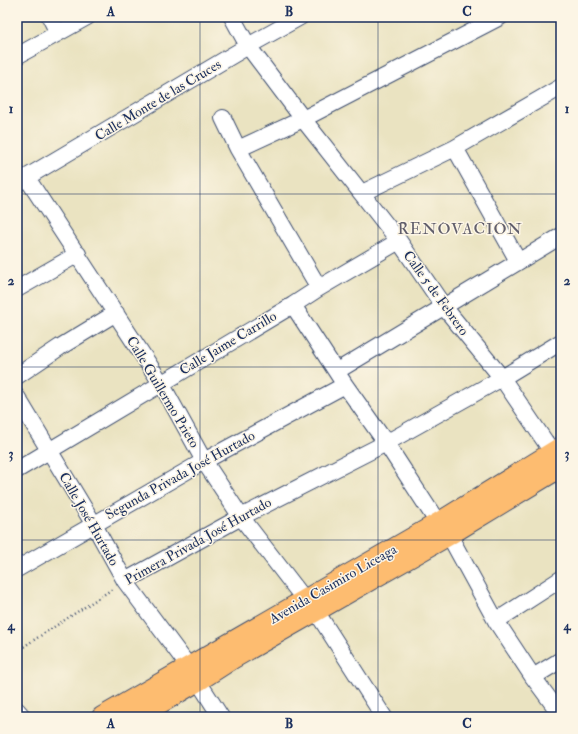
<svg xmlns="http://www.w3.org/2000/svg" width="578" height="734" viewBox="0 0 578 734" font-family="'IM FELL Double Pica',serif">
	<rect width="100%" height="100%" fill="#fcf5e5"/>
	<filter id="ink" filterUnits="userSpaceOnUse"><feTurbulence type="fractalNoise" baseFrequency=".025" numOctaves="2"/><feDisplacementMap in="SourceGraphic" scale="8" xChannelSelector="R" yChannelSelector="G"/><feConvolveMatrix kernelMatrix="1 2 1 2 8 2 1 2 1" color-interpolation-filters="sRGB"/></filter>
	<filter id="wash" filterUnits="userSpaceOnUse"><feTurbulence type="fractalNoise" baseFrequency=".012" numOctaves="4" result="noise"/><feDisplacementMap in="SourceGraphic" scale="16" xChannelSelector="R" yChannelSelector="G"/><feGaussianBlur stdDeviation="0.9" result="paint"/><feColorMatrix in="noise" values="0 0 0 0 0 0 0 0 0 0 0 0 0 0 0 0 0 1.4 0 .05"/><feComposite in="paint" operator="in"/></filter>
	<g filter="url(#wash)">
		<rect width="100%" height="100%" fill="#eae3c1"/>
	</g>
	<g filter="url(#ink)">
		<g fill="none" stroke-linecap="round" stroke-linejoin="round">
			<!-- minor casing -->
			<g stroke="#3a4a6d" stroke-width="18">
				<path id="minor" d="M50,17l8,16
					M232,17l16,29 55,73 96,122 45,66 58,71 57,84
					M17,56l70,-39
					M223,118l15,31 81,139
					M455,148l63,113
					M238,149l65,-30 197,-102
					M27,178l134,205 43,78 37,56 64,83
					M17,183l231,-137 52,-29
					M362,193l93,-45 106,-61
					M17,289l61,-35
					M293,305l52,80 41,58 52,80
					M337,371l224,-135
					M17,376l43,-29 56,-34
					M17,397l76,126 32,58 64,86 32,50
					M17,470l276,-165 26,-17 80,-47
					M449,535l47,86 37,56 28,38
					M17,569l187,-108 141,-76
					M125,581l116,-64 145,-74 116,-65 59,-36
					M316,611l68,106
					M496,621l65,-42
					M533,677l28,-17
					M17,710l6,7"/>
			</g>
			<!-- major casing -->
			<g stroke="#3a4a6d" stroke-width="22">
				<path id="major" d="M102,717l336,-194 123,-76
					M137,717l61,-36 34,-22 217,-124 112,-68"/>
			</g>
			<!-- path -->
			<path stroke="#3a4a6d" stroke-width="2.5" stroke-dasharray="1 3" stroke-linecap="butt" d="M17,651l97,-63"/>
			<!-- minor -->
			<use href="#minor" stroke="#fff" stroke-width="16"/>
			<!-- major -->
			<use href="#major" stroke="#fdbc6f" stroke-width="20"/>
		</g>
	</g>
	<!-- grid -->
	<path fill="none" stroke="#1b2f5e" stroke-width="1" stroke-opacity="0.55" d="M200,17v700M378,17v700M17,194h544M17,367h544M17,540h544"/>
	<g text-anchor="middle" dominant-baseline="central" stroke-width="3" stroke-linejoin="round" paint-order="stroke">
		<!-- street labels -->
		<g font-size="14" fill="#1b2f5e" stroke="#fcf5e5">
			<text transform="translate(158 100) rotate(-31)">Calle Monte de las Cruces</text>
			<text transform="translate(436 293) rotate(54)">Calle 5 de Febrero</text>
			<text transform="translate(228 343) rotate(-31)">Calle Jaime Carrillo</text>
			<text transform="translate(163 392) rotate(59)">Calle Guillermo Prieto</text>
			<text transform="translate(180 475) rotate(-29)">Segunda Privada José Hurtado</text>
			<text transform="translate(89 519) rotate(60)">Calle José Hurtado</text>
			<text transform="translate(198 541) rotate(-29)">Primera Privada José Hurtado</text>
			<text transform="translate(333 584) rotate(-30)">Avenida Casimiro Liceaga</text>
		</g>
		<!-- quarter labels -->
		<g font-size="16" letter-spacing="1" fill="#615f6c" stroke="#fcf5e5">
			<text x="460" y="229">RENOVACION</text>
		</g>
	</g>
	<!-- margin -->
	<rect width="578" height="734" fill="none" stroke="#fcf5e5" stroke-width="44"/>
	<rect x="22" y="22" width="534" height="690" fill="none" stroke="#1b2f5e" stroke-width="1.5"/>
	<g font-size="13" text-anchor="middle" font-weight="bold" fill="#1b2f5e">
		<text x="111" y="16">A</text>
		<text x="289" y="16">B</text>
		<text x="467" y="16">C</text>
		<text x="11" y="113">1</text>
		<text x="567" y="113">1</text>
		<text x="11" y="285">2</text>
		<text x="567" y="285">2</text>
		<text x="11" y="458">3</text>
		<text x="567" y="458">3</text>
		<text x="11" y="630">4</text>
		<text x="567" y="630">4</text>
		<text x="111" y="728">A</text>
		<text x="289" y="728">B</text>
		<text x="467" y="728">C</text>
	</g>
</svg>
